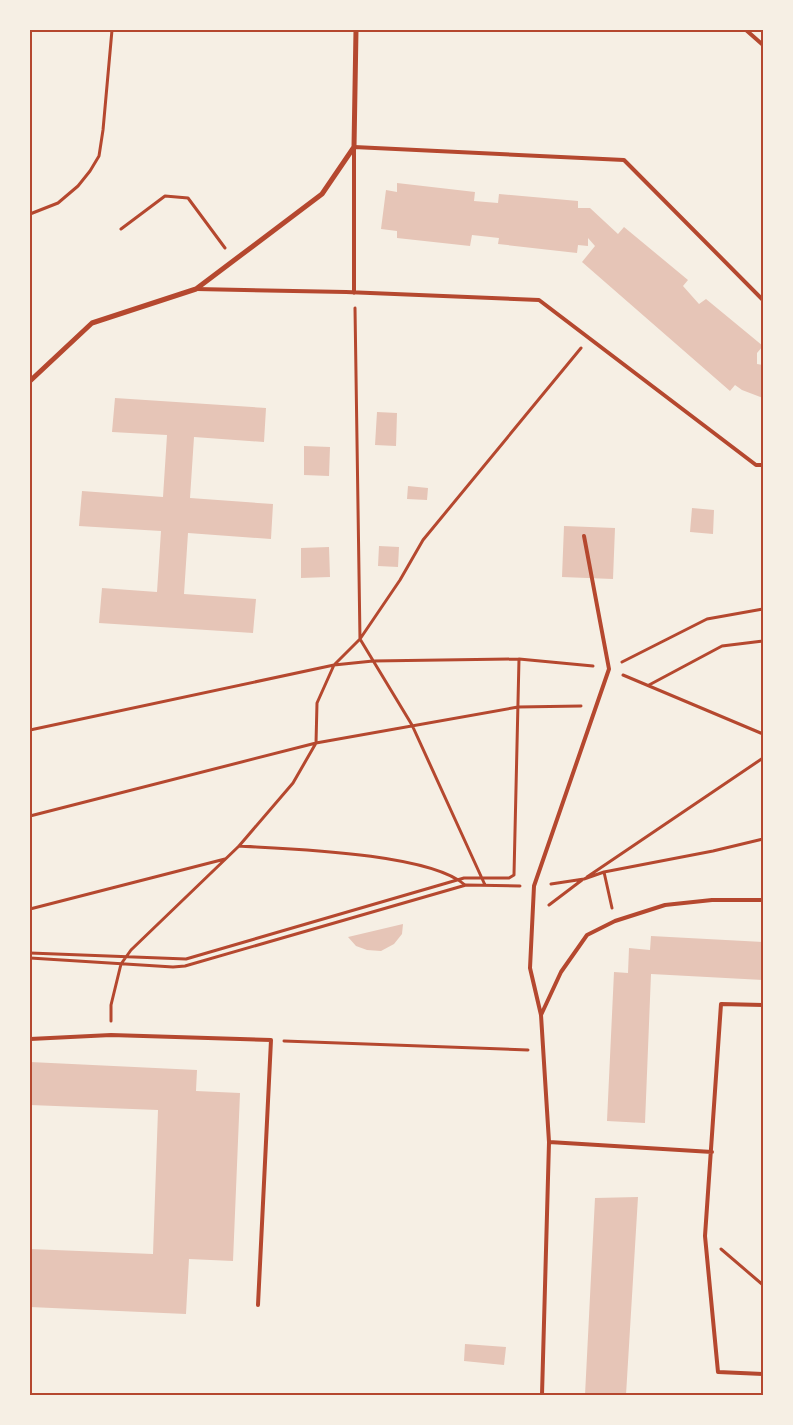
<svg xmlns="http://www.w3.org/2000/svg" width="793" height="1425" viewBox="0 0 793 1425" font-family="'Source Sans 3',sans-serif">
	<rect width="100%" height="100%" fill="#f6efe4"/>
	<!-- building -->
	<path fill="#e6c5b7" d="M397,183l78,9 -1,9 24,2 1,-9 79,7v7h12l28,26 6,-7 64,53 -5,6 16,18 7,-5 57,47 -6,7v11l6,1v33l-21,-8 -7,-5 -5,6 -148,-129 13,-16 -7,-8v8l-10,-1 -1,8 -79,-9 1,-6 -27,-3 -2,11 -73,-8v-7l-16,-2 5,-39 11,2z
		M115,398l151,10 -2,34 -70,-5 -4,61 83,6 -2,35 -83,-6 -4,61 72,5 -3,34 -154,-10 3,-35 55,4 4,-61 -82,-5 3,-35 81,6 4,-62 -55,-3z
		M377,412l20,1 -1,33 -21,-1z
		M304,446l26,1 -1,29 -25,-1z
		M408,486l20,2 -1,12 -20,-1z
		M692,508l22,2 -1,24 -23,-2z
		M564,526l51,2 -2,51 -51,-2z
		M379,546l20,1 -1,20 -20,-1z
		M329,547l1,30 -29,1v-30z
		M403,924l-1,10 -8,10 -13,7 -14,-1 -11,-4 -8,-9z
		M651,936l112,6v38l-112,-6 -6,149 -38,-2 7,-149 14,1 1,-25 21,2z
		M30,1062l167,8 -1,21 44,2 -7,168 -44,-2 -3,55 -156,-7v-58l123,5 5,-144 -128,-5z
		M638,1197l-12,198h-41l10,-197z
		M465,1344l41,3 -2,18 -40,-4z"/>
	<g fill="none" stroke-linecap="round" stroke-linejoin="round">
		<!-- path -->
		<path stroke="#b5482f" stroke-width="3" d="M30,214l28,-11 20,-17 12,-15 9,-15 4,-26 9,-100
			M121,229l44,-33 23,2 37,50
			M622,662l85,-43 56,-10
			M623,675l140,59
			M649,685l73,-39 41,-5
			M30,730l304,-65 39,-4 146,-2 74,7
			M30,816l286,-73 202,-36 63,-1
			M239,846c51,3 190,7 226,39
			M604,872l8,36
			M587,877l176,-119
			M551,884l33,-5 20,-7 109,-21 50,-12
			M485,885l-73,-160 -52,-86 40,-59 23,-40 158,-192
			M549,905l33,-25
			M30,909l195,-50
			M30,953l156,6 278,-81h45l5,-3 5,-216
			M30,958l143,9 12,-1 281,-81 54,1
			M111,1021v-16l10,-41 10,-14 108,-104 54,-63 23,-40 1,-40 17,-38 26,-26 -5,-331
			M284,1041l244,9
			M721,1249l42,36"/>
		<!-- service -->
		<path stroke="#b5482f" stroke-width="4" d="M746,30l17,15
			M196,289l150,3 193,8 217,165h7
			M354,293v-146l270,13 139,140
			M763,1005l-42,-1 -16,232 13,136 45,2
			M541,1015l20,-43 26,-37 28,-14 50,-16 47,-5h51
			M30,1039l81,-4 160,5 -13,265
			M549,1142l163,10
			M542,1395l7,-253 -8,-127 -11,-47 4,-82 75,-217 -25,-133"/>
		<!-- minor -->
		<path stroke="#b5482f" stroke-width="5" d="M30,381l62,-58 104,-34 126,-95 32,-47 2,-117"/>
	</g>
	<!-- border -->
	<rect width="793" height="1425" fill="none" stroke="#f6efe4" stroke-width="62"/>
	<rect x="31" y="31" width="731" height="1363" fill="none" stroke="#b5482f" stroke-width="2"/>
</svg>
